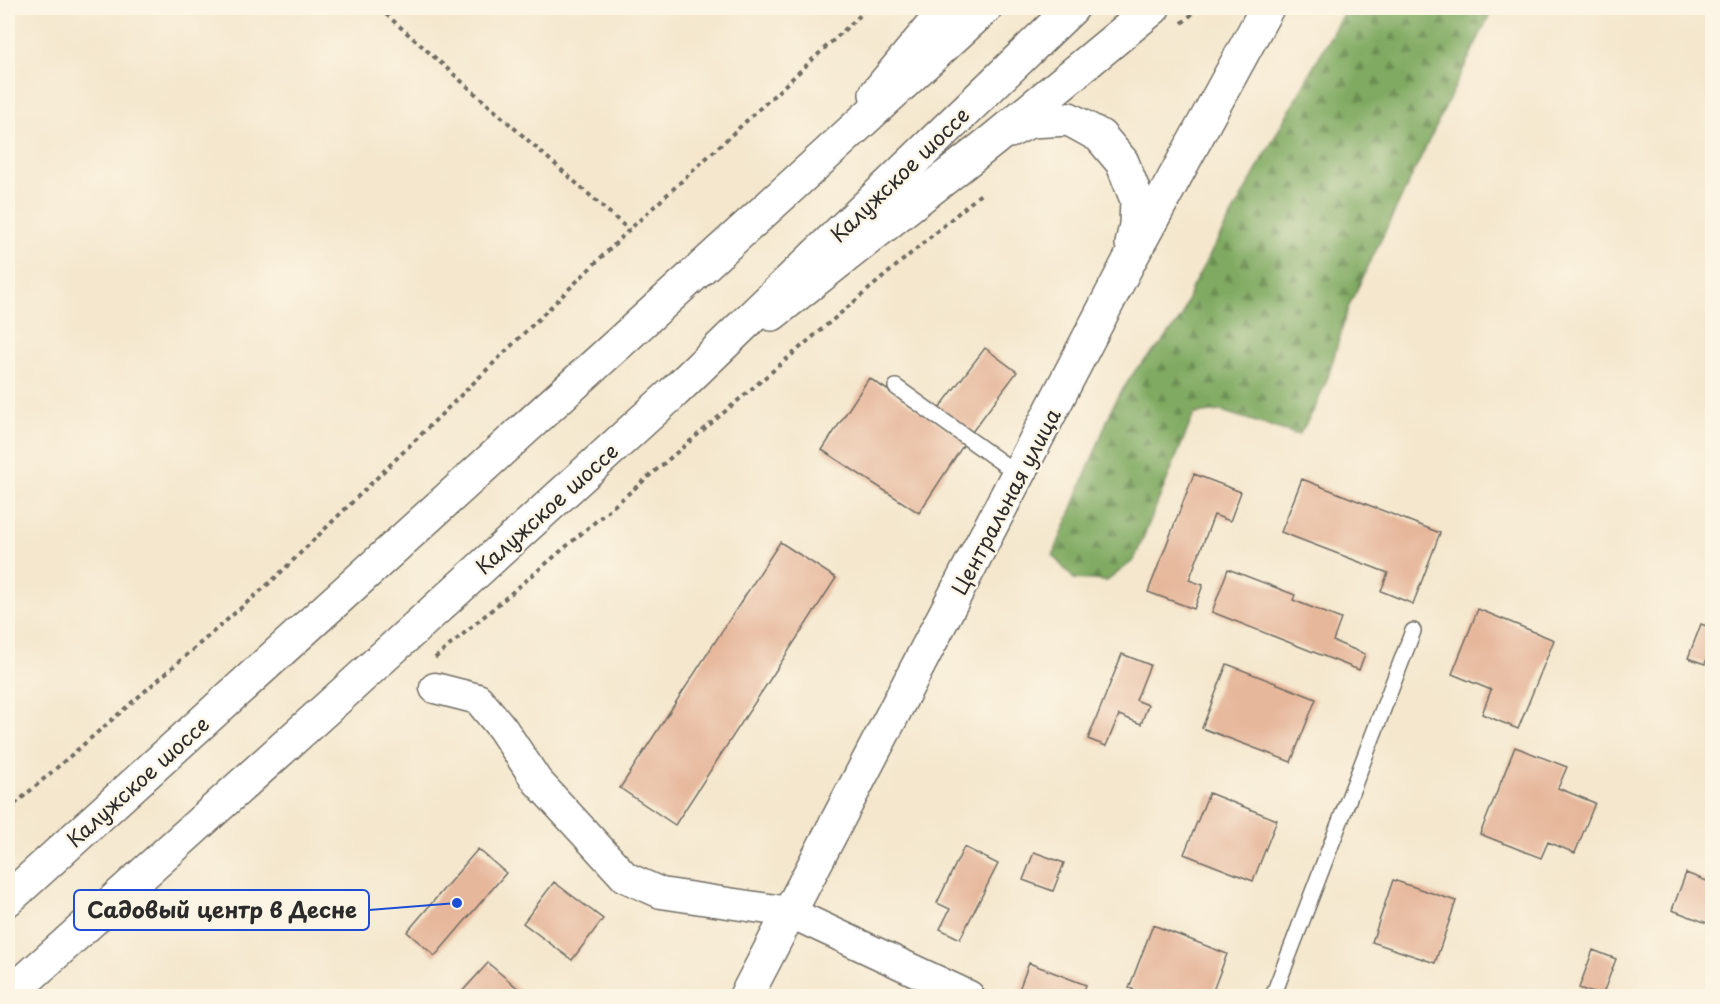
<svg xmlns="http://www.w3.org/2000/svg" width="1720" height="1004" viewBox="0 0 1720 1004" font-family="'Playpen Sans',sans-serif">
	<defs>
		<pattern id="forest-firs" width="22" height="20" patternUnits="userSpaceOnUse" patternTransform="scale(1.5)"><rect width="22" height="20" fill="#80aa62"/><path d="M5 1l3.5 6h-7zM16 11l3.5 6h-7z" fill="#698b51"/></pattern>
	</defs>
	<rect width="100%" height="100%" fill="#fcf5e5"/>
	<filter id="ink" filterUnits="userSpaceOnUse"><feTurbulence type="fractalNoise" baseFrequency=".0167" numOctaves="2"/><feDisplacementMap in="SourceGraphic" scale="12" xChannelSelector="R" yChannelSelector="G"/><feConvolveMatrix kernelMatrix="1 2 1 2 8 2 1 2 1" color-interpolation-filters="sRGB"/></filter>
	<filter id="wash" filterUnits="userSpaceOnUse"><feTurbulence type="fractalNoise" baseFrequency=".008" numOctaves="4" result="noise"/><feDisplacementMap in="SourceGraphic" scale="24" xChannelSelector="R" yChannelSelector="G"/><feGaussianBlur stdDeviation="1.35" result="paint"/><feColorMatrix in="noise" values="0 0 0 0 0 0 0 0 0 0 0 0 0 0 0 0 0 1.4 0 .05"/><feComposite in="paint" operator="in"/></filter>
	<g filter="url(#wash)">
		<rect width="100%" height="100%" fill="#f4e7cd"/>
		<!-- forest -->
		<path fill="url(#forest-firs)" stroke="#566a46" stroke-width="1.5" d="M1346,8h147l-145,300 -20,69 -13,31 -16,27 -78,-24 -27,3 -60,146 -27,21 -33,-2 -21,-23 62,-155 22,-33 24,-24 21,-27 10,-30z"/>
		<g id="blocks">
			<!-- building -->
			<path fill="#e6b79b" d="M985,348l32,24 -48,64 -32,-25z
				M869,378l97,63 -47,72 -97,-63z
				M1194,474l47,18 -11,29 -16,-6 -25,65 14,5 -9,24 -46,-17z
				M1302,479l138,54 -27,71 -32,-13 7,-18 -107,-41z
				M780,542l56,36 -161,247 -55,-37z
				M1228,569l67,26 -2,5 48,19 -8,22 32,13 -6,16 -147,-58z
				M1478,609l76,31 -36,89 -36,-15 9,-24 -39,-16z
				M1701,624l11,4v17l-7,19 -17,-6z
				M1122,654l28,11 -14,35 12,5 -7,19 -22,-9 -13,31 -18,-7z
				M1227,664l89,35 -25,63 -89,-34z
				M1515,747l52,20 -9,21 37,15 -20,50 -27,-11 -7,16 -61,-24z
				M1209,793l68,27 -24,61 -69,-27z
				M964,847l34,17 -38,75 -20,-10 10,-20 -13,-6z
				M478,849l28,24 -71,83 -28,-24z
				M1034,852l30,11 -11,28 -30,-11z
				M1686,873l26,10v42l-40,-15z
				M1393,880l63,21 -21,62 -63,-21z
				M554,882l49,37 -31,41 -49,-37z
				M1153,925l74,29 -16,42h-60l-22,-8z
				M1593,950l23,9 -14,37 -23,-8z
				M488,963l39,33h-69z
				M1029,963l57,22 -4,11 -65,-1z"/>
		</g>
	</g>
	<g filter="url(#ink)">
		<use href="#blocks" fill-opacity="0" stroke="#716d64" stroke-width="1.5"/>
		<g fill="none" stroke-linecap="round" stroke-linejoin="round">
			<!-- lane casing -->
			<g stroke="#716d64" stroke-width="18">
				<path id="lane" d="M896,387l123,88
					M1273,996l140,-365"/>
			</g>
			<!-- street casing -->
			<g stroke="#716d64" stroke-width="33">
				<path id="street" d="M435,688l43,11 24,29 35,53 88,96 36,16 128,19 180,84"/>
			</g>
			<!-- secondary casing -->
			<g stroke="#716d64" stroke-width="36">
				<path id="secondary" d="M876,94l71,-86
					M1010,131l20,-10 39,-2 31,17 22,26 15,38 -1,25 -4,19
					M772,314l221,-174 160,-132
					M746,996l382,-733 139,-255"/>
			</g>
			<!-- highway casing -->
			<g stroke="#716d64" stroke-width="36">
				<path id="highway" d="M8,899l821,-747 156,-144
					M8,996l327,-295 339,-309 398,-384"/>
			</g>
			<!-- path -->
			<path stroke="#716d64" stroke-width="4" stroke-dasharray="4.5 4.5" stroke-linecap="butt" d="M379,8l250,222
				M1182,23l17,-15
				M435,658l547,-465
				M8,810l265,-230 356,-350 239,-222"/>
			<!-- lane -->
			<use href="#lane" stroke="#fff" stroke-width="15"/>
			<!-- street -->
			<use href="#street" stroke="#fff" stroke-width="30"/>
			<!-- secondary -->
			<use href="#secondary" stroke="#fff" stroke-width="33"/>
			<!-- highway -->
			<use href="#highway" stroke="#fff" stroke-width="33"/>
		</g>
	</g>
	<g text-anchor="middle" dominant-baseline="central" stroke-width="5" stroke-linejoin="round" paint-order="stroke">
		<!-- street labels -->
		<g font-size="21" fill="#2b2b2b" stroke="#fcf5e5">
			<text transform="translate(899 174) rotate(-44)">Калужское шоссе</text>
			<text transform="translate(1005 501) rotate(-62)">Центральная улица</text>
			<text transform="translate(546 508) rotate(-42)">Калужское шоссе</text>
			<text transform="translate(137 781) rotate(-42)">Калужское шоссе</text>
		</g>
	</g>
	<!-- callouts -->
	<path fill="none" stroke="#1d4ed8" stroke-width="2" d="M457 903L369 910"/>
	<circle fill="#1d4ed8" stroke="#fcf5e5" stroke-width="2" cx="457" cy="903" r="6"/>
	<rect fill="#fcf5e5" stroke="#1d4ed8" stroke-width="2" x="74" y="890" width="295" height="40" rx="6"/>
	<g font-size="22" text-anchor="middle" font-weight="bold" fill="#2b2b2b">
		<text x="222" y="918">Садовый центр в Десне</text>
	</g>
	<!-- margin -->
	<rect width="1720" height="1004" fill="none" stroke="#fcf5e5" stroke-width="30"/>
</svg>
